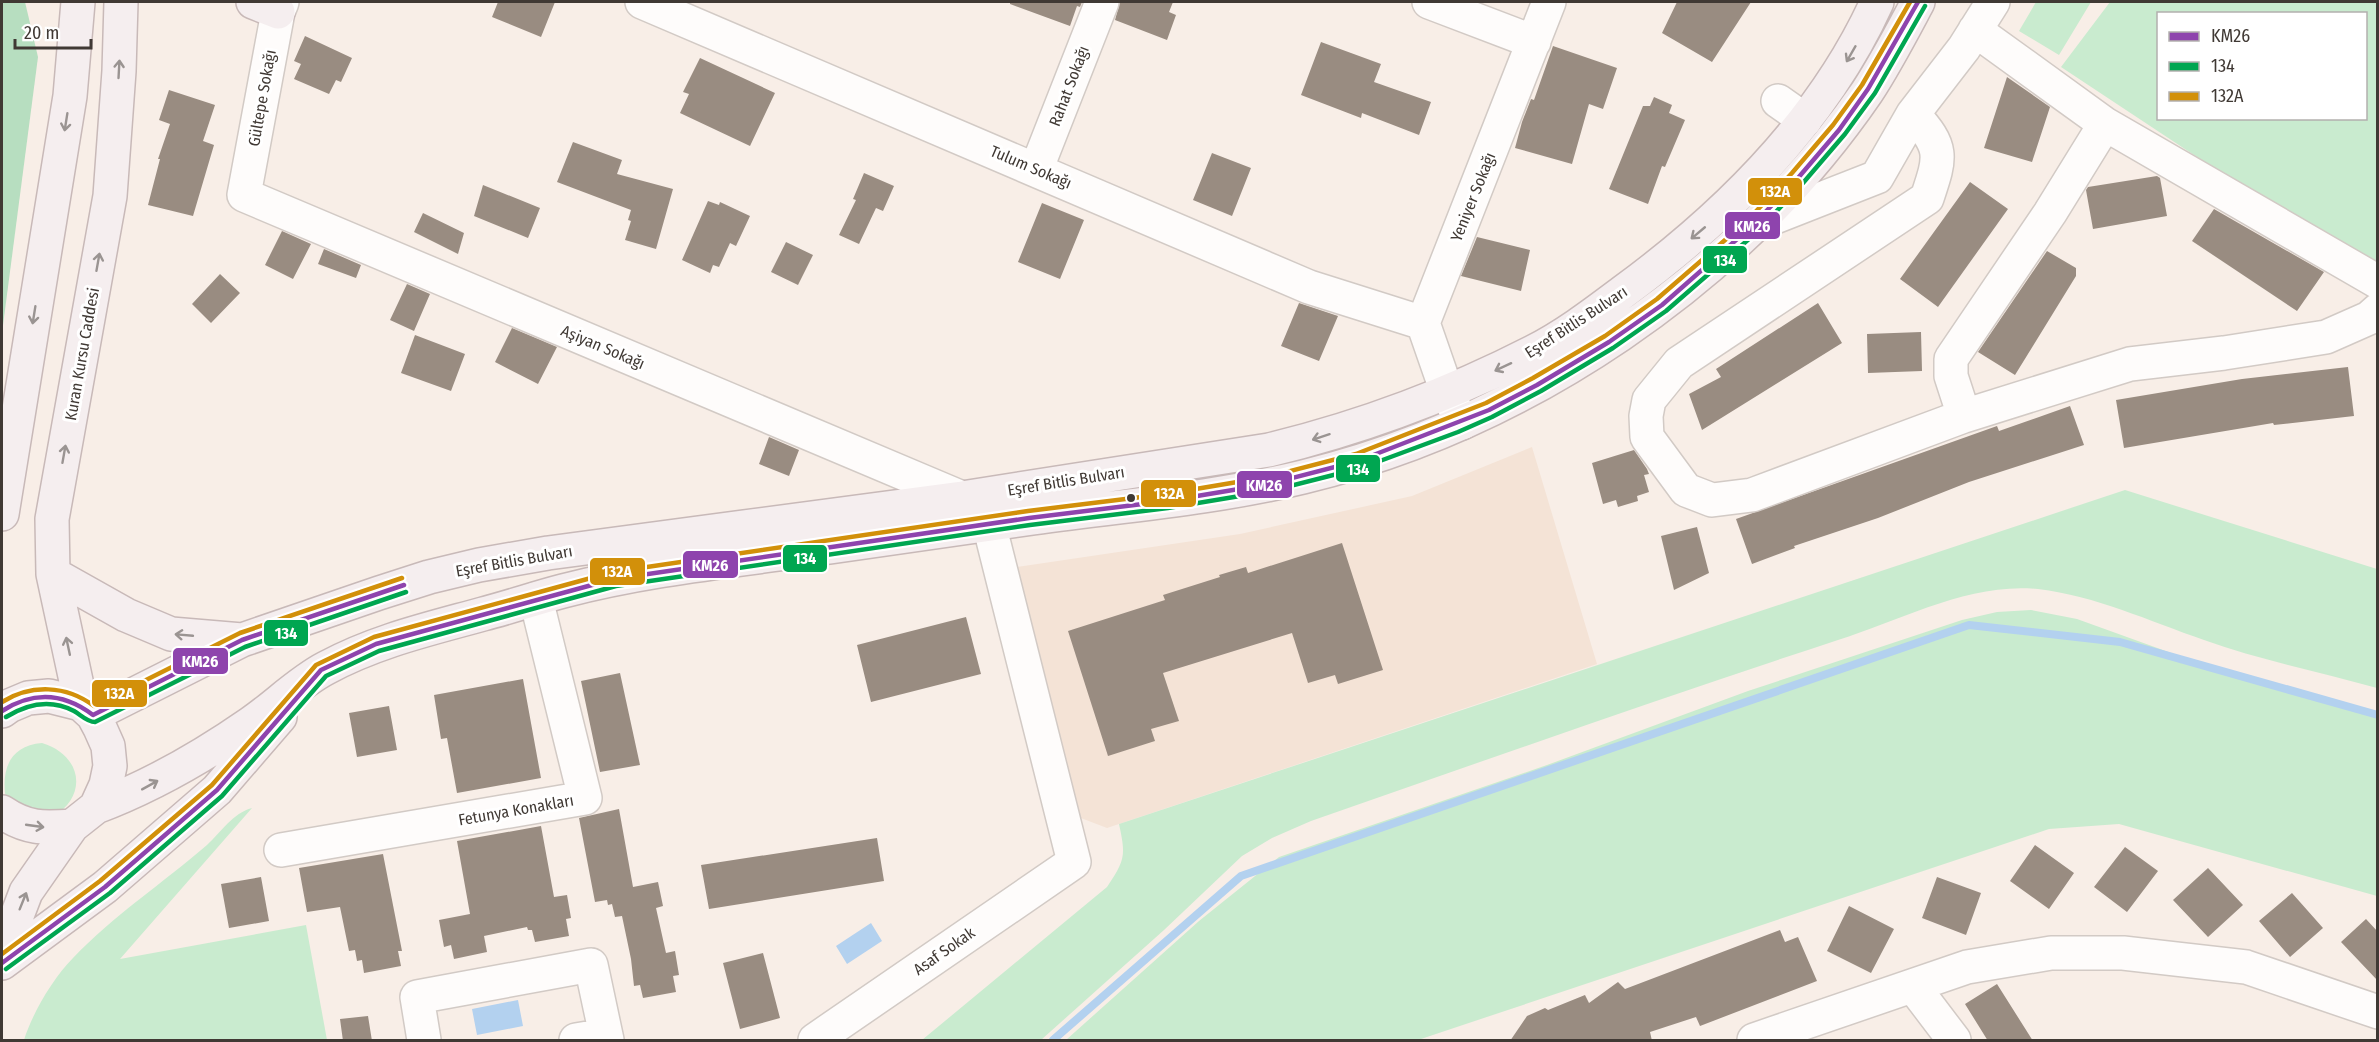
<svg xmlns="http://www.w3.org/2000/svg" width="2379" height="1042" viewBox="0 0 2379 1042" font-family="'Fira Sans Condensed',sans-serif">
	<rect width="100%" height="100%" fill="#f8eee7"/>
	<!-- built -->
	<path fill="#f4e3d6" d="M1532,447l65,217 -490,164 -34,-13 -56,-248 223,-33 172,-38z"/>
	<!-- green -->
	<path fill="#c9ebcf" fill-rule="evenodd" d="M2036,2h55l-32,53 -40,-24z
		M2110,2h267v274l-316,-209zM2158,14h208v104h-208z
		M2125,490l252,79v119c-57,-16 -117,-28 -173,-48 -55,-19 -108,-44 -166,-51 -68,-7 -137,31 -200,51 -177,58 -352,120 -527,181l-39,17 -30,18 -78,74 -123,110h-119l185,-153c18,-27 19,-31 12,-63z
		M2031,610l46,9 133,48 167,45v184l-258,-72 -70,5 -631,211h-352l133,-119 80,-64 268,-92 201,-74 214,-71 35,-8z
		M42,743c40,12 47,53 10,74l-45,-12c-7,-32 0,-59 35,-62z
		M252,808l-132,151 186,-34 21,115h-303c8,-26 29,-62 49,-82 40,-42 90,-75 134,-113 14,-13 26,-32 45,-37z"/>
	<!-- forest -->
	<path fill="#b7dec0" d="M2,2h23l13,55 -36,276z"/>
	<!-- water -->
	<path fill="#b3d1ef" d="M871,923l11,18 -35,23 -11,-18z
		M518,1000l5,26 -46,9 -5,-26z"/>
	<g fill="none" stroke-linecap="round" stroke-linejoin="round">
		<!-- stream -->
		<path stroke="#b3d1ef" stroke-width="8" d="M1053,1040l188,-164 728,-251 151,17 258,73"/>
	</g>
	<!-- building -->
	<path fill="#998c81" d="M498,2h57l-14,35 -49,-20z
		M1010,2h72l-2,5 -3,-1 -7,20 -60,-22z
		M1120,2h53l-4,10 7,3 -9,25 -52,-20z
		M1677,2h74l-39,60 -50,-29z
		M305,36l47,22 -11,24 -5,-2 -7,14 -35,-15 7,-15 -7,-3z
		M1321,42l60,22 -7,18 57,20 -12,33 -57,-22 -1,5 -60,-23z
		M1553,46l64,22 -14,41 -14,-5 -17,60 -57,-16 7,-26 9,-23 3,1z
		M700,58l75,35 -25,53 -70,-33 9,-19 -6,-2z
		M2007,77l43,30 -18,55 -48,-14z
		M169,90l46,15 -12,36 11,4 -21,71 -45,-11 12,-46h-2l12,-35 -11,-4z
		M1654,97l18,8 -3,8 16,7 -20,47 -3,-1 -14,38 -39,-15 34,-83h7z
		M573,142l49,18 -5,14 56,15 -17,60 -31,-9 6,-19 -3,-1 3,-10 -74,-28z
		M1212,153l39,15 -19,48 -39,-16z
		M864,173l30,13 -11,25 -7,-3 -17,36 -20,-9 17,-35 -3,-1z
		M2157,176l3,2 7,38 -74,13 -7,-39 2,-3z
		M1970,182l38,27 -70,98 -38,-28z
		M483,185l57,23 -12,30 -54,-22z
		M708,201l11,4 1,-3 30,14 -14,30 -6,-3 -11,24 -6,-2 -3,8 -28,-13z
		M1042,203l42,17 -24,59 -42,-17z
		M2214,209l110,63 -27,39 -105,-70z
		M423,213l41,20 -6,21 -44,-22z
		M282,231l29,13 -18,35 -28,-14z
		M1477,237l53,13 -9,41 -60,-15z
		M786,242l27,13 -15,30 -27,-13z
		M324,249l37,16 -5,13 -38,-14z
		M2047,251l29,17v8l-61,99 -37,-23z
		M220,274l20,19 -29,30 -19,-19z
		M407,284l23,10 -16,37 -24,-11z
		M1299,303l39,13 -19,45 -38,-15z
		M1818,303l24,40 -140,87 -13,-36 32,-17 -5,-8z
		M512,328l45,19 -19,37 -43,-22z
		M1921,332l1,39 -54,2 -1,-39z
		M415,335l50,19 -14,37 -50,-18z
		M2348,367l6,49 -80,9 -1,-2 -149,25 -8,-48 126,-21z
		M2070,406l14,39 -115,37 -91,36 -84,28 1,2 -43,16 -16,-45 261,-93 2,5z
		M769,437l30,13 -10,26 -30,-12z
		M1634,450l13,19 2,5 -5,1 5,17 -12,4 1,5 -20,6 -2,-7 -13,4 -11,-41z
		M1697,527l12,46 -35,17 -13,-54z
		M1342,543l41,127 -45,14 -3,-9 -27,8 -16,-50 -129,40 16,48 -28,8 4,12 -47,15 -40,-125 97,-31 -2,-5 57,-18 -1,-2 27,-8 2,6z
		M966,617l15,57 -110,28 -14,-57z
		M620,673l20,92 -40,7 -19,-91z
		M523,679l18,99 -84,15 -10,-55 -6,1 -7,-44z
		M389,706l8,44 -40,7 -8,-44z
		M619,809l14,78 25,-5 5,24 -7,2 10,45 9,-2 4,24 -6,1 3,16 -33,6 -3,-13 -6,1 -3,-27 -9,-43 -7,1 -3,-13 -4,1 -1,-5 -12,2 -16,-84z
		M541,826l13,71 13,-2 4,23 -5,1 3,17 -34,6 -3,-12h-4l-1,-3 -43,9 3,16 -33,7 -3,-14 -7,2 -5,-27 31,-6 -13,-73z
		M877,838l7,43 -175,28 -8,-44z
		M2035,845l39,28 -25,36 -39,-28z
		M2125,847l33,24 -31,41 -33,-25z
		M383,854l19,97h-4l3,15 -37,7 -2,-13 -5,1 -2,-11 -6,1 -9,-44 -33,5 -8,-44z
		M2208,868l35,37 -35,32 -35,-37z
		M261,877l8,44 -40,7 -8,-44z
		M1937,877l44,16 -15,42 -44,-17z
		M2292,893l31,35 -33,29 -31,-36z
		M1849,906l45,23 -23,44 -44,-22z
		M2366,919l12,13v49l-37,-39z
		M1780,930l5,12 13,-5 19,44 -117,45 -4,-9 -46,15 2,9h-142l17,-25 18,-8 3,2 37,-15 4,8 29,-21 7,7z
		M763,953l17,65 -40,11 -17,-66z
		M1997,984l36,57h-45l-23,-37z
		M368,1016l4,25h-29l-3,-22z"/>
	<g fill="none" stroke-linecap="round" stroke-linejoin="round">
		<!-- minor casing -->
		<g stroke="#d2cac5" stroke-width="36">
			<path id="minor" d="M282,2l-4,10 -34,183 718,303
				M642,2l667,285 114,36
				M1429,2l105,40
				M1975,30l130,94 273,158
				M1778,101l27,19
				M1913,114c31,34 28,42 14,84l-248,165 -30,37 -3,16 1,21 39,53 26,10 40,-5 212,-79 166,-52 94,-11 102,-16 43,-19 9,-8
				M1036,170l66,-168
				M1752,226l125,-49 36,-63 51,-66 29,-46
				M1964,416l-13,-40v-17l99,-146 55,-89
				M1462,423l-15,-31 -24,-69 126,-321
				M281,850l304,-52 -49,-199
				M1913,986l41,54
				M424,1040l-7,-43 174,-32 16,75
				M576,1040l30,-5
				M815,1040l259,-178 -85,-338
				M1754,1040l213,-73 84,-14h72l123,14 132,45"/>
		</g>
		<!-- major casing -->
		<g stroke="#c8b9b8" stroke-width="36">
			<path id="major" d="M253,2l25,10
				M2,514l68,-418 8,-94
				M53,574l73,41 45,19 71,6
				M81,704l-28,-130 -1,-55 58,-323 9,-125 2,-69
				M2,711l7,-5 19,-8 21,-2 32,8 12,11 7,13 8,18 2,20 -4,19 -10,22 -24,19 -46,66 -24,63
				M93,715l149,-75 137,-47 50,-16 50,-12 69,-12 414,-55 307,-48c91,-22 180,-55 264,-98 32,-16 62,-39 90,-60 105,-77 200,-171 254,-290
				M96,807c56,-21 106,-50 155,-84 25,-17 48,-41 75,-55 50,-27 103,-39 157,-54 27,-7 53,-16 80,-23 87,-23 178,-31 267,-44 65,-9 130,-19 196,-28 92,-13 186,-20 277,-42 222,-54 435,-197 564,-385 19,-29 35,-60 51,-90
				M2,812c25,17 41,16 70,14
				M2,963l103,-76 112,-97 63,-73"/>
		</g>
		<!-- minor -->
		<use href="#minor" stroke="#fefcfb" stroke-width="33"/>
		<!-- major -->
		<use href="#major" stroke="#f5eeef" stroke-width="33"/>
		<!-- bus-1 casing -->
		<g stroke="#fff" stroke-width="9">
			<path id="bus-1" d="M2,711c31,-20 62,-18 91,4l149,-75 162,-55
				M2,963l103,-76 112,-97 104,-120 55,-26 238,-65 415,-61 138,-17 102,-17 89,-23 131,-51 48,-25 72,-43 53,-37 90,-79 46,-48 41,-48 29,-41 50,-87"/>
		</g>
		<!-- bus-2 casing -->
		<g stroke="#fff" stroke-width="9">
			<path id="bus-2" d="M6,717c21,-13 45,-18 68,-6 7,4 13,11 21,11l150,-75 161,-55
				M6,969l104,-76 112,-97 104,-120 53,-25 237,-65 414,-61 138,-17 102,-17 91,-23 97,-36 34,-15 49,-26 72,-43 53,-37 91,-79 46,-49 42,-49 30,-41 50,-87"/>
		</g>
		<!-- bus-3 casing -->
		<g stroke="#fff" stroke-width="9">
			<path id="bus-3" d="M2,702c29,-18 64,-17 92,4l146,-73 162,-55
				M2,954l98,-73 112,-96 104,-120 58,-28 239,-65 415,-61 138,-17 101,-17 89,-23 130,-51 47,-25 72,-42 52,-37 90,-78 45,-48 41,-48 29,-40 48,-83"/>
		</g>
		<!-- bus-1 -->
		<use href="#bus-1" stroke="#8e44ad" stroke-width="4.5"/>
		<!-- bus-2 -->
		<use href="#bus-2" stroke="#00a651" stroke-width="4.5"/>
		<!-- bus-3 -->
		<use href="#bus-3" stroke="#d2900a" stroke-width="4.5"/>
	</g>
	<!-- one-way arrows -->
	<defs><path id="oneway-shaft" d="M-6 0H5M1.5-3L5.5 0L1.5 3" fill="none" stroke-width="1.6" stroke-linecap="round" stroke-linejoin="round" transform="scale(1.5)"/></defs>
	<g stroke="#9a9492">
		<use href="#oneway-shaft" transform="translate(1851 54) rotate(120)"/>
		<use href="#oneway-shaft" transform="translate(119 69) rotate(-87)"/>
		<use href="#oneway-shaft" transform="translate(66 122) rotate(99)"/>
		<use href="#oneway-shaft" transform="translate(1698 233) rotate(140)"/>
		<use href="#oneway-shaft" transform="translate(98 262) rotate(-80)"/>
		<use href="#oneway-shaft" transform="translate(34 315) rotate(99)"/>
		<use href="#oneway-shaft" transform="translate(1503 367) rotate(155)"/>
		<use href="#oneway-shaft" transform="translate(1321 437) rotate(162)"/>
		<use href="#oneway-shaft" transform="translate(64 454) rotate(-80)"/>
		<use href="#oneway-shaft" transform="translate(184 635) rotate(-175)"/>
		<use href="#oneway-shaft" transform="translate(68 646) rotate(-102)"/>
		<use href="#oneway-shaft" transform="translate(150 785) rotate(-29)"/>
		<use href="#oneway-shaft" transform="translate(35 826) rotate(8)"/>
		<use href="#oneway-shaft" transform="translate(23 901) rotate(-68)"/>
	</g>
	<!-- markers -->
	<circle fill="#403934" stroke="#fff" stroke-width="2" cx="1131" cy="498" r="5"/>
	<g text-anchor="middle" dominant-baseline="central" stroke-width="6" stroke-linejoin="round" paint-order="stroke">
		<!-- street labels -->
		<g font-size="16" fill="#403934" stroke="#fff">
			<text transform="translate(1069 86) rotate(-69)">Rahat Sokağı</text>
			<text transform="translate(262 98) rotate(-80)">Gültepe Sokağı</text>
			<text transform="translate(1031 167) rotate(23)">Tulum Sokağı</text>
			<text transform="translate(1473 197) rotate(-68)">Yeniyer Sokağı</text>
			<text transform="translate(1576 322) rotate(-33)">Eşref Bitlis Bulvarı</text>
			<text transform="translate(603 347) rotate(23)">Aşiyan Sokağı</text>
			<text transform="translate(82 354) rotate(-80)">Kuran Kursu Caddesi</text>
			<text transform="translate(1066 481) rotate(-9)">Eşref Bitlis Bulvarı</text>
			<text transform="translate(514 561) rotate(-10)">Eşref Bitlis Bulvarı</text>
			<text transform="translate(516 810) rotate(-10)">Fetunya Konakları</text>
			<text transform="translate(944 951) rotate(-35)">Asaf Sokak</text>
		</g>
	</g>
	<g stroke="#fff" stroke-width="2">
		<rect x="1747" y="177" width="56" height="29" rx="6" fill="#d2900a"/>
		<rect x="1724" y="211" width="57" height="29" rx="6" fill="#8e44ad"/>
		<rect x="1702" y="245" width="46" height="29" rx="6" fill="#00a651"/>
		<rect x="1335" y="454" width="46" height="29" rx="6" fill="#00a651"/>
		<rect x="1236" y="470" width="57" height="29" rx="6" fill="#8e44ad"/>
		<rect x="1140" y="479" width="57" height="29" rx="6" fill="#d2900a"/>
		<rect x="782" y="544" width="46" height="29" rx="6" fill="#00a651"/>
		<rect x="682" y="550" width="57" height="29" rx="6" fill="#8e44ad"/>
		<rect x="589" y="557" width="57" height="29" rx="6" fill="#d2900a"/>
		<rect x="263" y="619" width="46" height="28" rx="6" fill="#00a651"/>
		<rect x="172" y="647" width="57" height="28" rx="6" fill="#8e44ad"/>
		<rect x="91" y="679" width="57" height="29" rx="6" fill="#d2900a"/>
	</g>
	<g font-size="16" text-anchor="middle" font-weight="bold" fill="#fff">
		<text x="1775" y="197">132A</text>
		<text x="1752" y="232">KM26</text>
		<text x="1725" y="266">134</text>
		<text x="1358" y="475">134</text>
		<text x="1264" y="491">KM26</text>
		<text x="1169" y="499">132A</text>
		<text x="805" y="564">134</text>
		<text x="710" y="571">KM26</text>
		<text x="617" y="577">132A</text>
		<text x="286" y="639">134</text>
		<text x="200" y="667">KM26</text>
		<text x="119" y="699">132A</text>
	</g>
	<!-- border -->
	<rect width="2379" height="1042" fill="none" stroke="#403934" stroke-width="6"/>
	<!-- legend -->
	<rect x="2157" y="12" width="210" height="108" fill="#ffffff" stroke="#b3b0ae" stroke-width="1.5"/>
	<rect x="2169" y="32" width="30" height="9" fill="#8e44ad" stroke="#b3b0ae" stroke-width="1.5"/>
	<text x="2211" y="42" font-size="18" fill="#403934">KM26</text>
	<rect x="2169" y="62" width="30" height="9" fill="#00a651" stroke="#b3b0ae" stroke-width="1.5"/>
	<text x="2211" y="72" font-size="18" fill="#403934">134</text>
	<rect x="2169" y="92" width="30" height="9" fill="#d2900a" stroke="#b3b0ae" stroke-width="1.5"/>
	<text x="2211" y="102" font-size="18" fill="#403934">132A</text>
	<!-- scale -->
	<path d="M15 39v9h76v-9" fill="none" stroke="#403934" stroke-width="3"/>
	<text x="24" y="39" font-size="18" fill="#403934" stroke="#ffffff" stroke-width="4.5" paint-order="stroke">20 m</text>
</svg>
